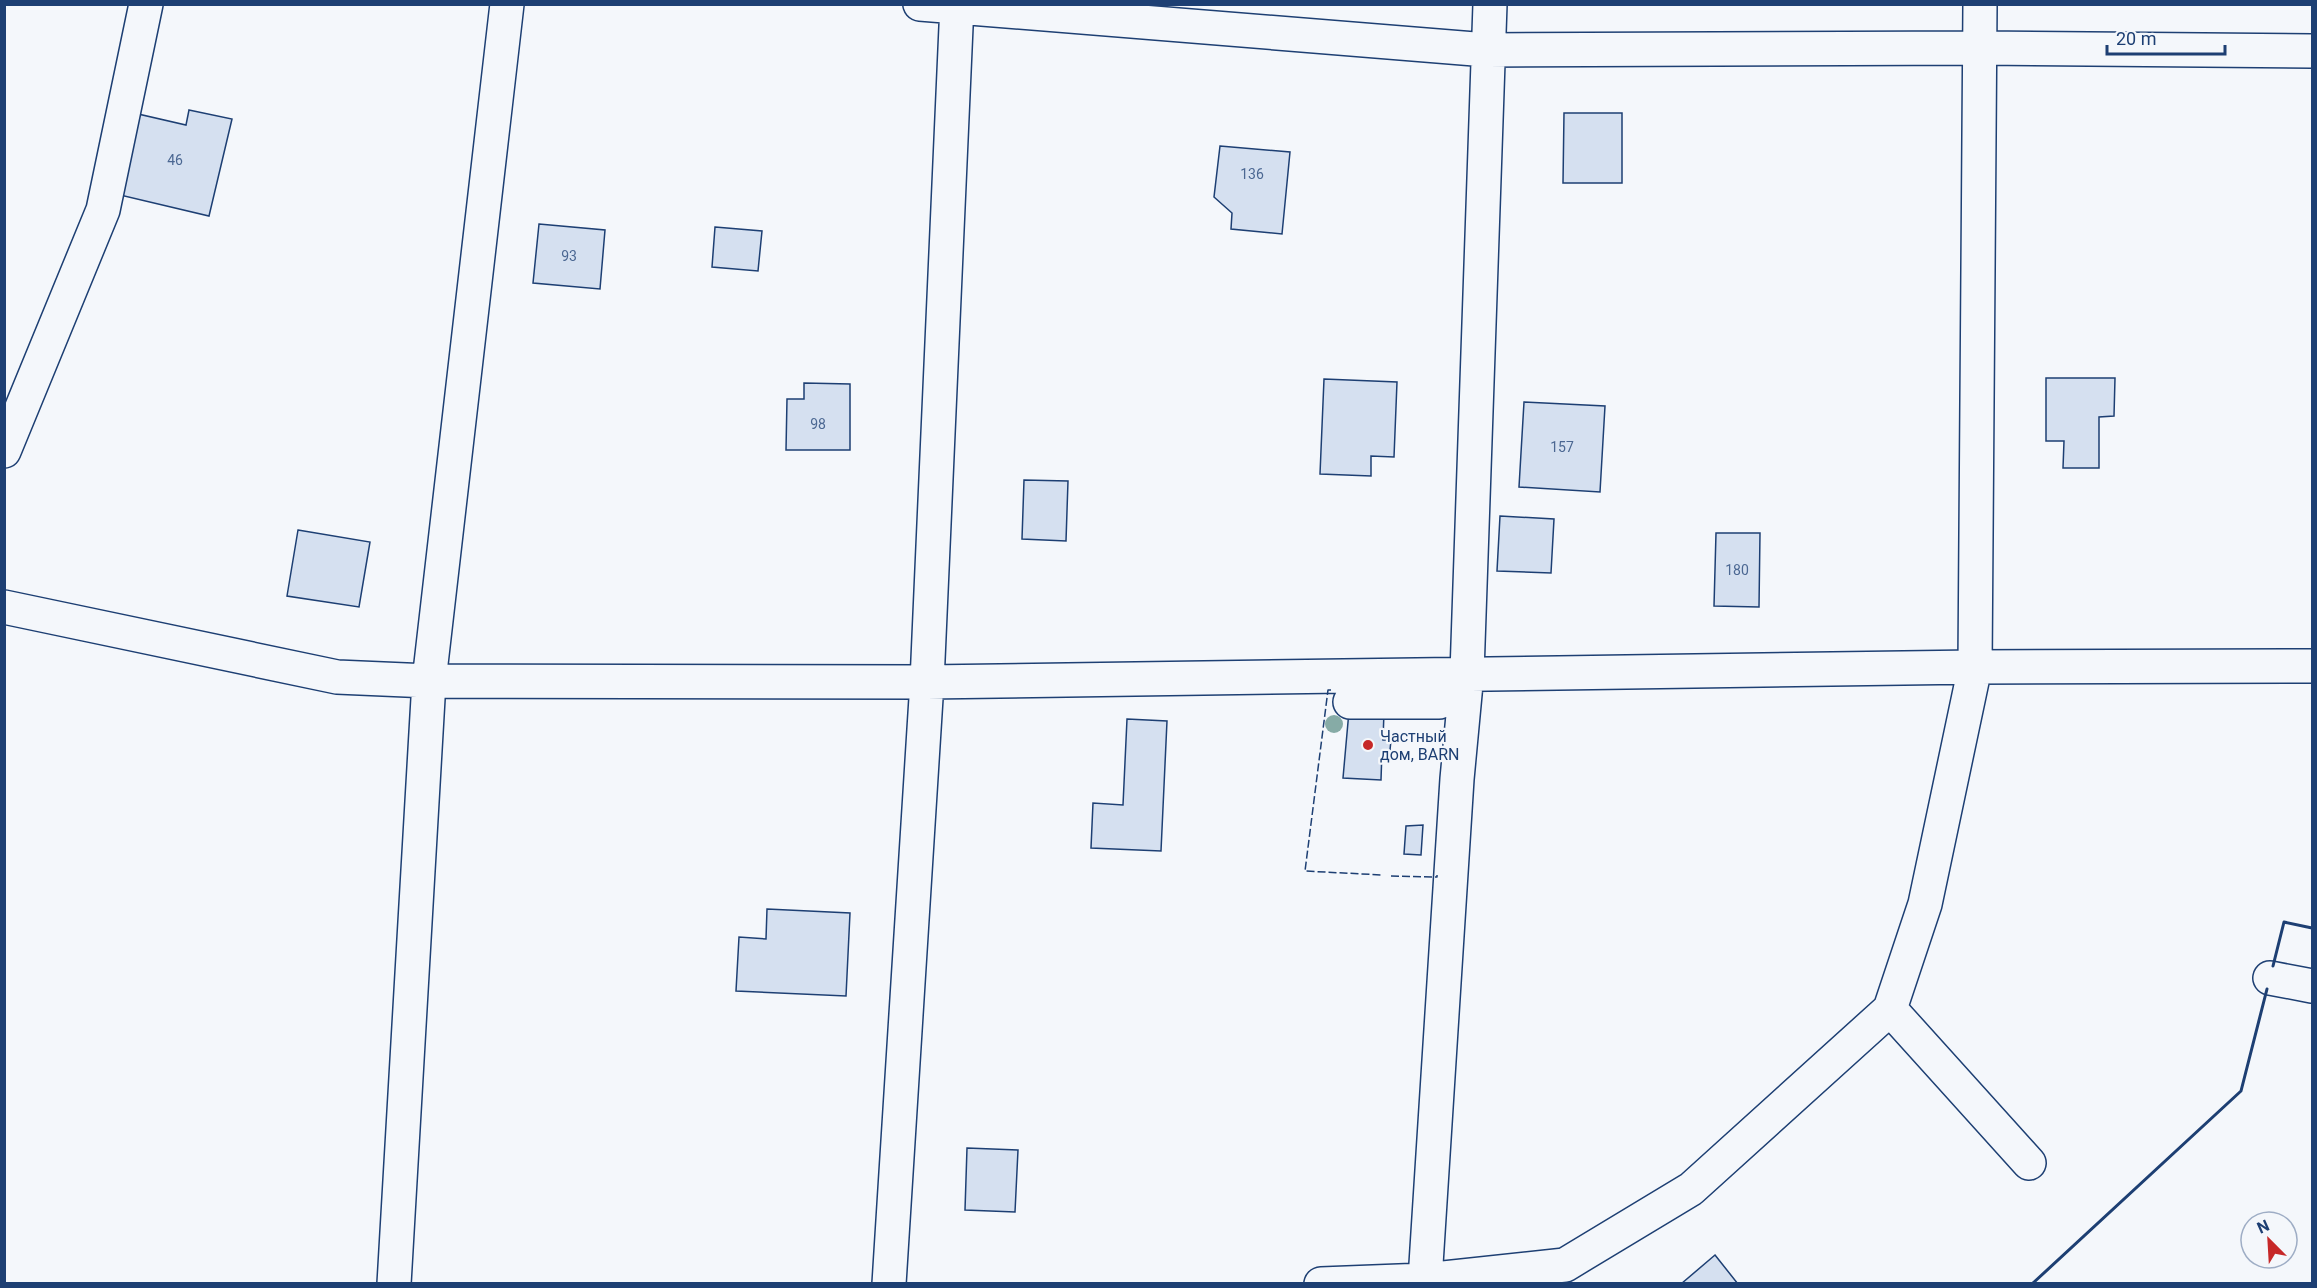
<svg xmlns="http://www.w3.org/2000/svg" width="2317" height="1288" viewBox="0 0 2317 1288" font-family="Roboto,sans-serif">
	<rect width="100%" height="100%" fill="#f4f7fb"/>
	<!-- building -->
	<path fill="#d5e0f0" stroke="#1d3f73" stroke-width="1.5" d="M189,110l43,9 -23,97 -89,-21 18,-81 48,11z
		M1564,113h58v70h-59z
		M1220,146l70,6 -8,82 -51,-5 1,-16 -18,-16z
		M539,224l66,6 -5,59 -67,-6z
		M715,227l47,4 -4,40 -46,-4z
		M2046,378h69l-1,38 -15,1v51h-36l1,-27h-18z
		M1324,379l73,3 -3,75 -23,-1v20l-51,-2z
		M804,383l46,1v66h-64l1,-51h17z
		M1524,402l81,4 -5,86 -81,-5z
		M1024,480l44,1 -2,60 -44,-2z
		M1500,516l54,3 -3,54 -54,-2z
		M298,530l72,12 -11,65 -72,-11z
		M1716,533h44l-1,74 -45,-1z
		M1349,711l35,1 -1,28h8l-1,10h-8l-1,30 -38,-2z
		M1127,719l40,2 -6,130 -70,-3 2,-45 30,2z
		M1423,825l-2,30 -17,-1 2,-28z
		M767,909l83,4 -4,83 -110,-5 3,-54 27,2z
		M967,1148l51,2 -3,62 -50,-2z
		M1715,1255l23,29h-57z"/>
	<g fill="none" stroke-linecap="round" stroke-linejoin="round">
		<!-- minor casing -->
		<g stroke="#1d3f73" stroke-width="36">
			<path id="minor" d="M920,4l567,46 494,-2 331,3
				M4,451l99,-241 43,-206
				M4,607l333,70 92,4 498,1 1048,-15 337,-1
				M1350,702h89l28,-29
				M2270,978l42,8
				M1890,1009l139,154
				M1425,1280l32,-501 10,-106 23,-669
				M394,1284l35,-603 78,-677
				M889,1284l38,-602 30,-678
				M1321,1284l104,-4 140,-15 126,-76 199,-180 35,-105 50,-237 5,-663"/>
		</g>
		<!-- minor -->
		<use href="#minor" stroke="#f4f7fb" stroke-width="33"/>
		<!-- fence -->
		<path stroke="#1d3f73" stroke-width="1.5" stroke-dasharray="8 3" stroke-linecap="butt" d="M1331,690h-3l-23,181 77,4
			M1391,876l46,1v-2"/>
		<!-- wall -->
		<path stroke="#1d3f73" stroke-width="3" d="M2273,966l11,-44 28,6
			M2032,1284l209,-193 26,-102"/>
	</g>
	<!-- trees -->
	<circle fill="#86aba6" cx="1334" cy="724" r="9"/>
	<!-- markers -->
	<circle fill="#c62828" stroke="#f4f7fb" stroke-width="2" cx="1368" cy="745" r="6"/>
	<g text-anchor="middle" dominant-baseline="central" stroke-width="4.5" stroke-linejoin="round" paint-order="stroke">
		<!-- number labels -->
		<g font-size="14" fill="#4b6792">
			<text x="175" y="160">46</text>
			<text x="1252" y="174">136</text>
			<text x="569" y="256">93</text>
			<text x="818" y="424">98</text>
			<text x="1562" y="447">157</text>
			<text x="1737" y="570">180</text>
		</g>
		<!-- poi labels -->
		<g font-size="16" fill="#1d3f73" stroke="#f4f7fb" text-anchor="start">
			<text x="1380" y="736">Частный<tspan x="1380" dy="18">дом, BARN</tspan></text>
		</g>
	</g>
	<!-- border -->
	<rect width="2317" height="1288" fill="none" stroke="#1d3f73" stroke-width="12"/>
	<!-- north arrow -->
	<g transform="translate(2269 1240) rotate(336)"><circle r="28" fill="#f4f7fb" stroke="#9eadc5" stroke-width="1.5"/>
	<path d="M0-4.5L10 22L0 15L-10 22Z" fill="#c62828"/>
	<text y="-9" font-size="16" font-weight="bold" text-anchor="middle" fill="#1d3f73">N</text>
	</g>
	<!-- scale -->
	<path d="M2107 45v9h118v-9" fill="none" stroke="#1d3f73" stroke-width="3"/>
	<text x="2116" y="45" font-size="18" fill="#1d3f73" stroke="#f4f7fb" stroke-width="4.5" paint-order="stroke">20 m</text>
</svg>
